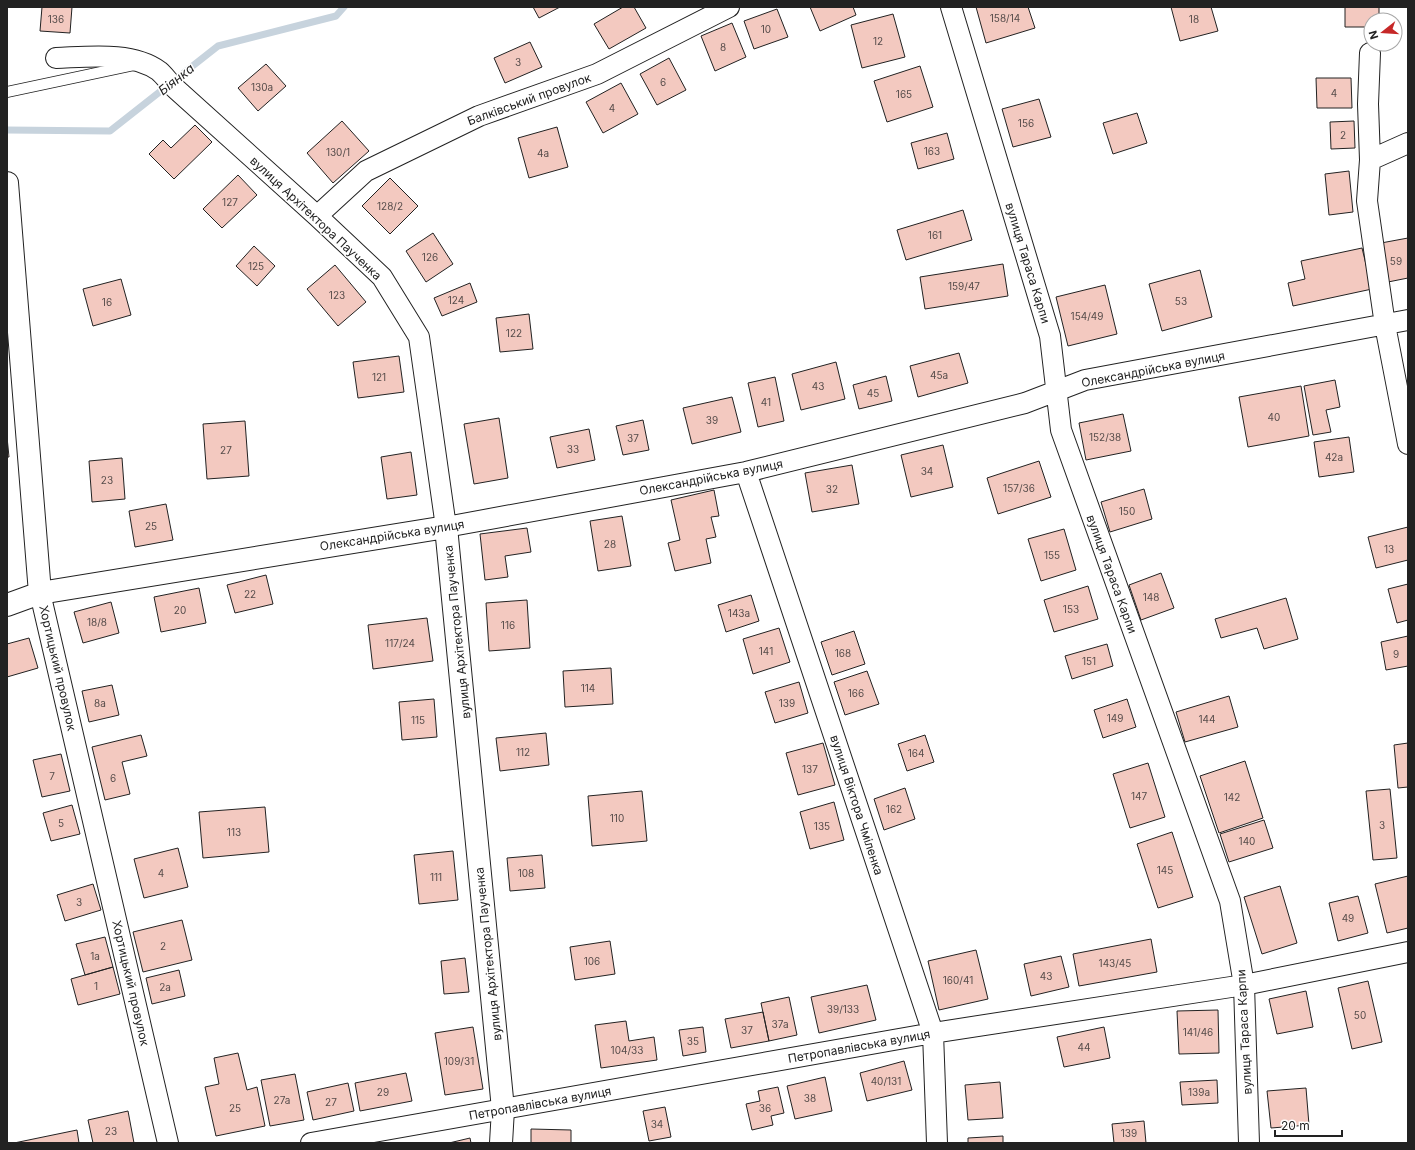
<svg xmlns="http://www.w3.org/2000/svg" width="1415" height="1150" viewBox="0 0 1415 1150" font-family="Inter,sans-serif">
	<rect width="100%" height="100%" fill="#fff"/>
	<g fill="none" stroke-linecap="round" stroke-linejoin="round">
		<!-- stream -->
		<path stroke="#c7d3dd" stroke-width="7" d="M7,130l103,1 108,-85 118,-30 8,-9"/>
	</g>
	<!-- building -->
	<path fill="#f3c9c0" stroke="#222" d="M42,7h30l-2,26 -30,-2z
		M533,7h27l-21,11z
		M623,7h11l12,21 -37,21 -15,-25z
		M810,7h43l3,8 -36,16z
		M976,7h52l7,21 -49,15z
		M1171,7h40l7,24 -38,10z
		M1345,7h34v13h-8v7h-26z
		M777,9l11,28 -34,12 -10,-28z
		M893,14l12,43 -43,11 -11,-43z
		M732,23l14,34 -31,14 -14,-35z
		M530,42l12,25 -37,16 -11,-25z
		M669,58l17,32 -29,15 -17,-31z
		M266,64l20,22 -28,25 -20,-23z
		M920,66l13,41 -46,15 -13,-41z
		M1316,78h35l1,30h-35z
		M621,83l17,31 -35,19 -17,-31z
		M1039,99l12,38 -38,10 -11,-38z
		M1137,113l10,30 -34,11 -10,-31z
		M342,121l27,30 -36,32 -26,-30z
		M1354,121l1,27 -24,1 -1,-27z
		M195,125l17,17 -38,37 -25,-25 14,-14 8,8z
		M557,127l11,40 -39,11 -11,-40z
		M947,133l7,26 -36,10 -7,-26z
		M1349,171l4,41 -24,3 -4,-41z
		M238,175l19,20 -35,33 -19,-19z
		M390,178l28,28 -28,28 -28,-28z
		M963,210l9,30 -66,20 -9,-30z
		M433,233l20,31 -27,18 -20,-31z
		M1408,238v40l-20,4 -7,-39z
		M254,246l21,20 -18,20 -21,-20z
		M1362,248l10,41 -79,17 -5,-23 17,-4 -4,-18z
		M1003,264l5,32 -83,13 -5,-32z
		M335,265l31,37 -28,24 -31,-37z
		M1200,270l12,47 -50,14 -13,-47z
		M121,279l10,36 -38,11 -10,-37z
		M470,283l7,19 -35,14 -8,-18z
		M1105,285l12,49 -49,12 -12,-49z
		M529,314l4,35 -33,3 -4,-34z
		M959,353l9,30 -50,14 -8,-31z
		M399,356l5,36 -46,6 -5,-36z
		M836,362l9,37 -44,11 -9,-36z
		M886,376l6,25 -33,8 -6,-24z
		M775,377l9,44 -26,6 -10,-44z
		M1335,380l5,27 -14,3 5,22 -18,3 -9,-49z
		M1301,386l8,50 -61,11 -9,-50z
		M732,397l9,35 -49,12 -9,-36z
		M1123,414l8,37 -45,9 -7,-37z
		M499,418l9,60 -34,6 -10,-60z
		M643,420l6,30 -26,5 -7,-29z
		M245,421l4,55 -42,3 -4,-55z
		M589,429l6,31 -38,8 -7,-31z
		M7,437l2,20h-2z
		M1349,437l5,35 -35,5 -5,-35z
		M943,445l10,42 -42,10 -10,-42z
		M411,452l6,43 -30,4 -6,-42z
		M122,458l3,41 -33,3 -3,-41z
		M1039,461l12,36 -53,17 -11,-36z
		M852,465l7,39 -47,8 -7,-39z
		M1144,489l8,30 -42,13 -9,-30z
		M714,490l5,26 -8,1 5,20 -10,2 5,24 -36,8 -7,-28 12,-3 -9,-40z
		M166,504l7,36 -38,7 -6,-36z
		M622,516l9,50 -33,5 -8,-50z
		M1408,527v33l-32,8 -8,-31z
		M527,528l4,24 -26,4 3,21 -23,3 -5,-46z
		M1064,529l12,41 -35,11 -13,-42z
		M1161,573l13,35 -33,12 -12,-35z
		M266,575l7,29 -38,9 -8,-28z
		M1408,584v36l-11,3 -9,-34z
		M1088,586l10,33 -44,13 -10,-32z
		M199,588l7,35 -45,9 -7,-35z
		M751,595l8,26 -33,11 -8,-27z
		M1286,598l12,41 -34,10 -7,-21 -36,10 -6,-19z
		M527,600l3,48 -41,3 -3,-48z
		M111,602l8,31 -36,10 -9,-31z
		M427,618l6,43 -60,8 -5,-44z
		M779,628l11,34 -37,12 -10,-35z
		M854,631l11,33 -33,11 -11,-33z
		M1408,636v30l-22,4 -5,-28z
		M29,638l9,30 -31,9v-33z
		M1107,644l6,22 -41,13 -7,-23z
		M611,668l2,36 -48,3 -2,-36z
		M867,671l12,33 -34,11 -11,-33z
		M799,682l9,31 -33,10 -10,-31z
		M112,685l7,30 -30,7 -7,-31z
		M1229,696l9,31 -53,15 -9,-30z
		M434,699l3,38 -35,3 -3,-38z
		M1127,699l9,28 -33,11 -9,-28z
		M546,733l3,32 -49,6 -4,-33z
		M141,735l6,21 -25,6 8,32 -25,6 -13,-53z
		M925,735l9,27 -27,9 -9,-27z
		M823,743l12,42 -37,10 -12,-42z
		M1408,743v44l-10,1 -4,-43z
		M61,754l9,37 -28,6 -9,-37z
		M1245,761l18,57 -44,15 -19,-57z
		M1148,763l17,54 -35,11 -17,-54z
		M905,788l10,31 -31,11 -10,-31z
		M1390,789l7,69 -24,2 -7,-69z
		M642,791l5,50 -55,5 -4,-50z
		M834,802l10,38 -34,9 -10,-37z
		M72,805l8,29 -29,7 -8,-28z
		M265,807l4,45 -66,6 -4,-46z
		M1264,820l9,28 -44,14 -9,-28z
		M1172,832l21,65 -35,11 -21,-64z
		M178,848l10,39 -44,11 -10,-39z
		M453,851l5,49 -39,4 -5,-49z
		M542,855l3,33 -35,3 -3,-33z
		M1408,876v52l-21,5 -12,-49z
		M93,884l8,26 -36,11 -8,-26z
		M1280,886l17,57 -35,11 -18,-57z
		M1358,896l10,37 -30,8 -9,-38z
		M182,920l10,40 -49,12 -10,-40z
		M105,937l8,30 -28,8 -9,-31z
		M1151,939l6,33 -78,14 -6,-32z
		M610,941l5,33 -40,6 -5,-33z
		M976,950l12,49 -49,11 -11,-49z
		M1061,956l8,31 -38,9 -7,-32z
		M465,958l4,34 -25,2 -3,-33z
		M113,967l7,27 -42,11 -7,-26z
		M179,970l6,26 -33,8 -6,-26z
		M1368,981l14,61 -30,7 -14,-61z
		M867,985l9,35 -57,13 -8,-36z
		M1306,991l7,36 -36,7 -8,-35z
		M789,997l8,38 -28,6 -8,-38z
		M1218,1010l1,43 -40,1 -2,-43z
		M763,1012l6,29 -38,7 -6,-29z
		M626,1021l3,20 25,-4 3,23 -56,8 -6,-43z
		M473,1027l10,62 -38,6 -10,-62z
		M703,1027l3,25 -23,4 -4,-26z
		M1104,1027l6,31 -46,9 -7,-30z
		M238,1053l9,37 10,-3 8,39 -49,10 -11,-49 14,-3 -5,-26z
		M904,1061l8,29 -45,11 -7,-28z
		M406,1073l6,28 -52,10 -5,-28z
		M295,1074l9,46 -34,6 -9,-46z
		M825,1077l7,34 -37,8 -8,-33z
		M1217,1080l1,23 -36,2 -2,-23z
		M1000,1082l3,36 -35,2 -3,-35z
		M348,1083l6,28 -41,9 -6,-28z
		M778,1087l6,26 -13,3 2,9 -21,5 -6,-26 14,-3 -2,-10z
		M1306,1088l3,37 -38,3 -4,-37z
		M665,1107l6,30 -22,4 -6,-30z
		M128,1111l6,32h-41l-5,-23z
		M1144,1121l2,22h-32l-2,-19z
		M531,1129l40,1v13h-40z
		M77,1130l2,13h-65z
		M1003,1136v7h-35v-5z
		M470,1138l1,5h-22z"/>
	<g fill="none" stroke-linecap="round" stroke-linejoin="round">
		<!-- service casing -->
		<g stroke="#222" stroke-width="12">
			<path id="service" d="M7,92l127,-27"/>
		</g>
		<!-- minor casing -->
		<g stroke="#222" stroke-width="22">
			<path id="minor" d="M951,7l99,329 11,94 169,471 14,84 5,158
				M1370,53l-2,51 2,56 -3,41 18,124 23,119
				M56,58c31,-1 76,-7 103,13 6,5 11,13 17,18l141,127 65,61 37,60 27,190 300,-55 279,-69 60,-23 323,-60
				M1370,160l38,-17
				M317,216l49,-45 113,-55 118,-42 132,-67
				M746,472l187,561 4,110
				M40,593l128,550
				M311,1143l622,-110 311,-48 164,-33"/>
		</g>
		<!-- tertiary casing -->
		<g stroke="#222" stroke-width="24">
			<path id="tertiary" d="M7,183l33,410
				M7,605l33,-12 406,-66 57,582 -2,34"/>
		</g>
		<!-- service -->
		<use href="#service" stroke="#fff" stroke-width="10"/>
		<!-- minor -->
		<use href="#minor" stroke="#fff" stroke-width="20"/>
		<!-- tertiary -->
		<use href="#tertiary" stroke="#fff" stroke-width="22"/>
	</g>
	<g text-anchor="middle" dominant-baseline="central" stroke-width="3" stroke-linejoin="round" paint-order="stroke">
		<!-- number labels -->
		<g font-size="10" fill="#564c4a">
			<text x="1005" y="18">158/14</text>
			<text x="56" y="19">136</text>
			<text x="1194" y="19">18</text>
			<text x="766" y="29">10</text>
			<text x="878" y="41">12</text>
			<text x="723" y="47">8</text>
			<text x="518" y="62">3</text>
			<text x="663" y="82">6</text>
			<text x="262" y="87">130а</text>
			<text x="1334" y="93">4</text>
			<text x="904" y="94">165</text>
			<text x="612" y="108">4</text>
			<text x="1026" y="123">156</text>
			<text x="1343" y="135">2</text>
			<text x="932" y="151">163</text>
			<text x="338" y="152">130/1</text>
			<text x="543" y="153">4а</text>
			<text x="230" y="202">127</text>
			<text x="390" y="206">128/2</text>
			<text x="935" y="235">161</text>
			<text x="430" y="257">126</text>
			<text x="1396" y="261">59</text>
			<text x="256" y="266">125</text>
			<text x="964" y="286">159/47</text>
			<text x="337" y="295">123</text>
			<text x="456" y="300">124</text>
			<text x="1181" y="301">53</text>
			<text x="107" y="302">16</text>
			<text x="1087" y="316">154/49</text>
			<text x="514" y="333">122</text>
			<text x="939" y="375">45а</text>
			<text x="379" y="377">121</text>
			<text x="818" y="386">43</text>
			<text x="873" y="393">45</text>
			<text x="766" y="402">41</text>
			<text x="1274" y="417">40</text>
			<text x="712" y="420">39</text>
			<text x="1105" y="437">152/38</text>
			<text x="633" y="438">37</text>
			<text x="573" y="449">33</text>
			<text x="226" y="450">27</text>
			<text x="1334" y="457">42а</text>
			<text x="927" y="471">34</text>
			<text x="107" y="480">23</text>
			<text x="1019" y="488">157/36</text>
			<text x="832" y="489">32</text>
			<text x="1127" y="511">150</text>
			<text x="151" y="526">25</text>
			<text x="610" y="544">28</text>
			<text x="1389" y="549">13</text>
			<text x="1052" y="555">155</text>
			<text x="250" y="594">22</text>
			<text x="1151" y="597">148</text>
			<text x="1071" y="609">153</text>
			<text x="180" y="610">20</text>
			<text x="739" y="613">143а</text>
			<text x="97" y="622">18/8</text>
			<text x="508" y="625">116</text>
			<text x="400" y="643">117/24</text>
			<text x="766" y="651">141</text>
			<text x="843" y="653">168</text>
			<text x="1396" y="654">9</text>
			<text x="1089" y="661">151</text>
			<text x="588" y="688">114</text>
			<text x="856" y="693">166</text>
			<text x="100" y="703">8а</text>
			<text x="787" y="703">139</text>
			<text x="1115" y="718">149</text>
			<text x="1207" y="719">144</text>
			<text x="418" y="720">115</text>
			<text x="523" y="752">112</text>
			<text x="916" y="753">164</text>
			<text x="810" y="769">137</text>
			<text x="52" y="776">7</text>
			<text x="113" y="778">6</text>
			<text x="1139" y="796">147</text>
			<text x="1232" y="797">142</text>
			<text x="894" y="809">162</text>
			<text x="617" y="818">110</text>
			<text x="61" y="823">5</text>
			<text x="1382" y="825">3</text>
			<text x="822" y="826">135</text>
			<text x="234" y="832">113</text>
			<text x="1247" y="841">140</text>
			<text x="1165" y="870">145</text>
			<text x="161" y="873">4</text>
			<text x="526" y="873">108</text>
			<text x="436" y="877">111</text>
			<text x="79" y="902">3</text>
			<text x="1348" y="918">49</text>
			<text x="163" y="946">2</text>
			<text x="95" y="956">1а</text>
			<text x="592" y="961">106</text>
			<text x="1115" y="963">143/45</text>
			<text x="1046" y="976">43</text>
			<text x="958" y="980">160/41</text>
			<text x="96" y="986">1</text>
			<text x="165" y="987">2а</text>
			<text x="843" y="1009">39/133</text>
			<text x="1360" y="1015">50</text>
			<text x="780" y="1024">37а</text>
			<text x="747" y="1030">37</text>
			<text x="1198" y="1032">141/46</text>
			<text x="693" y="1041">35</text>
			<text x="1084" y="1047">44</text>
			<text x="627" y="1050">104/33</text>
			<text x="459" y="1061">109/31</text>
			<text x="886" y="1081">40/131</text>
			<text x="383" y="1092">29</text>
			<text x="1199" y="1092">139а</text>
			<text x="810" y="1098">38</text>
			<text x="282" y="1100">27а</text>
			<text x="331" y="1102">27</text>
			<text x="235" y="1108">25</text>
			<text x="765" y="1108">36</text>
			<text x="657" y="1124">34</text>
			<text x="111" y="1131">23</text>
			<text x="1129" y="1133">139</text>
		</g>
		<!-- street labels -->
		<g font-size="12" fill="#222" stroke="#fff">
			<text transform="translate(529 99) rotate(-20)">Балківський провулок</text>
			<text transform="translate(316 218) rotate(43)">вулиця Архітектора Паученка</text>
			<text transform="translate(1028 263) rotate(73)">вулиця Тараса Карпи</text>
			<text transform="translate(1153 369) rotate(-11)">Олександрійська вулиця</text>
			<text transform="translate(711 477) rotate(-11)">Олександрійська вулиця</text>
			<text transform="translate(392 535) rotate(-9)">Олександрійська вулиця</text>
			<text transform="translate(1112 574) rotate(70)">вулиця Тараса Карпи</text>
			<text transform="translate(457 632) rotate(-96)">вулиця Архітектора Паученка</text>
			<text transform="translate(58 668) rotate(77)">Хортицький провулок</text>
			<text transform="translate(857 805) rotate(72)">вулиця Віктора Чміленка</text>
			<text transform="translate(488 954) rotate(-96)">вулиця Архітектора Паученка</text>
			<text transform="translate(131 983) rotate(77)">Хортицький провулок</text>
			<text transform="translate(1244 1032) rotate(-93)">вулиця Тараса Карпи</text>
			<text transform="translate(859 1046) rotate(-10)">Петропавлівська вулиця</text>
			<text transform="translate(540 1103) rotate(-10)">Петропавлівська вулиця</text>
		</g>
		<!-- water labels -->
		<g font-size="13" font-style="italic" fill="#222" stroke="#fff">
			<text transform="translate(176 79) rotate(-38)">Біянка</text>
		</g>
	</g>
	<!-- border -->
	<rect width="1415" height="1150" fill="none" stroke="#222222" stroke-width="16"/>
	<!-- north arrow -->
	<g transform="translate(1383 32) rotate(253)"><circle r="19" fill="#ffffff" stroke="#a7a7a7"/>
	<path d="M0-3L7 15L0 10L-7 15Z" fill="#c62828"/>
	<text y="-6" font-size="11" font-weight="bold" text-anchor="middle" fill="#222222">N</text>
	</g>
	<!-- scale -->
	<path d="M1275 1130v6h67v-6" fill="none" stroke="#222222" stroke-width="2"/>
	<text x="1281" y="1130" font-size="12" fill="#222222" stroke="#ffffff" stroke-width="3" paint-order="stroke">20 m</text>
</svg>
